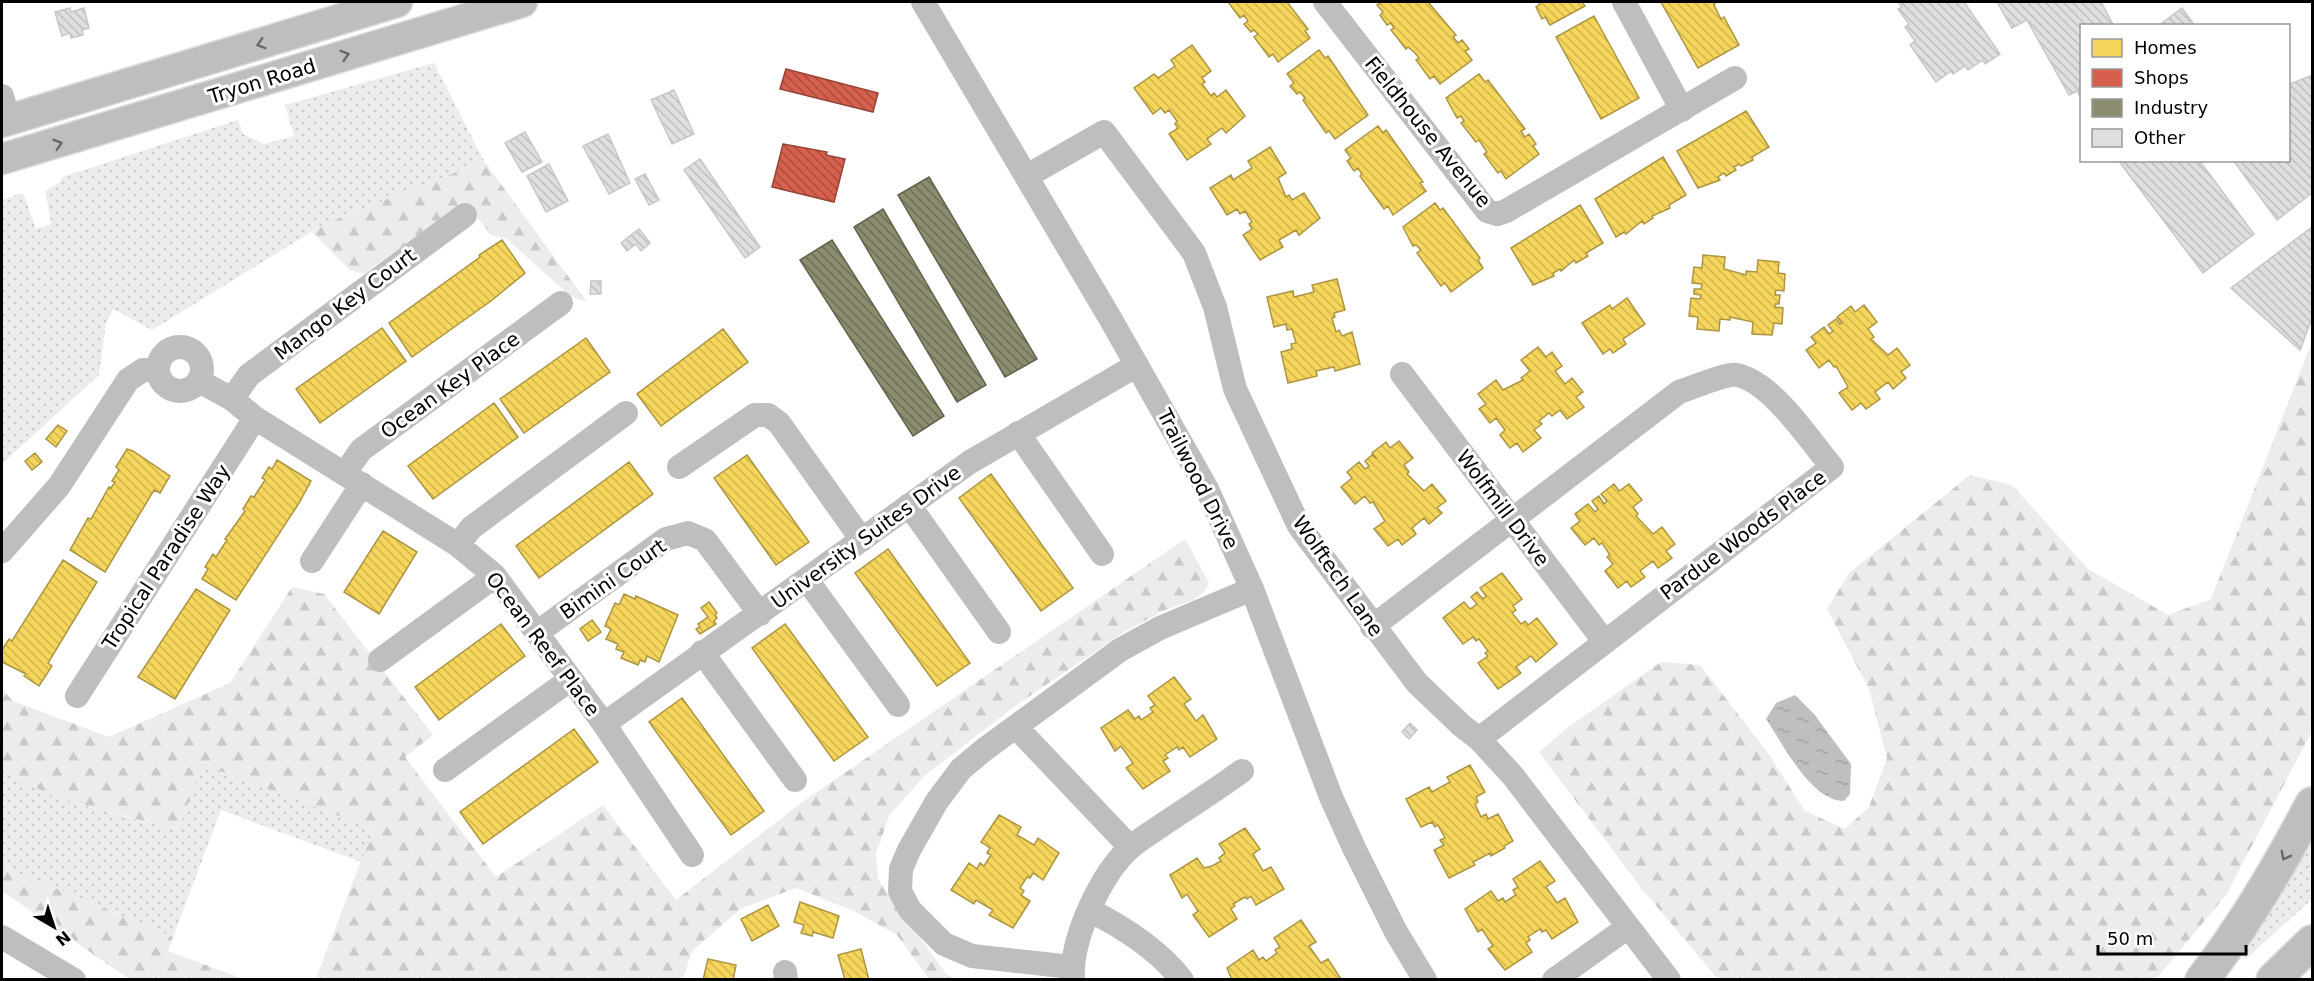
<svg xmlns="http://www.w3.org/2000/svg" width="2314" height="981" viewBox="0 0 2314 981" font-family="'DejaVu Sans',sans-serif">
	<defs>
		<pattern id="green-dots" width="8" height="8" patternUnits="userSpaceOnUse" patternTransform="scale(1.5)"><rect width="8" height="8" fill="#ececec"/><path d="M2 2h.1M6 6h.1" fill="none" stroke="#c9c9c9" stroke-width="1.8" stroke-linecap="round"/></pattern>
		<pattern id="forest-firs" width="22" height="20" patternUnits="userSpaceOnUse" patternTransform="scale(1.5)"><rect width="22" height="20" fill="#ececec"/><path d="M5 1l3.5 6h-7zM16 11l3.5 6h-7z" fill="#c9c9c9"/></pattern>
		<pattern id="water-ripples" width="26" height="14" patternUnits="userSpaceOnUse" patternTransform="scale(1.5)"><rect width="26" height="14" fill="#bfbfbf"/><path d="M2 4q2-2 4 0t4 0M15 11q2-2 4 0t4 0" fill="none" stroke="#a2a2a2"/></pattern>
		<pattern id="homes-back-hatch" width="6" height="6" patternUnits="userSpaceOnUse" patternTransform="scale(1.5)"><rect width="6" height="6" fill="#f6d55c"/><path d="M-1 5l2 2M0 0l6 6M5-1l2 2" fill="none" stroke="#d1b54e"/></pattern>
		<pattern id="shops-back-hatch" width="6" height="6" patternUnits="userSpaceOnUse" patternTransform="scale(1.5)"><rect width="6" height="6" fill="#d6604d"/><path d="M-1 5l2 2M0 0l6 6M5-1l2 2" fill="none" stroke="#ab4d3e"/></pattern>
		<pattern id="industry-back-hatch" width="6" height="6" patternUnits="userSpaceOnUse" patternTransform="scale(1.5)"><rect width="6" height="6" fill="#8c8c6e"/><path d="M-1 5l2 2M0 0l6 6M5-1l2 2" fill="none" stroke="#707058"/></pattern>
		<pattern id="building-back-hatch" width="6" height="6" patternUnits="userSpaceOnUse" patternTransform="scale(1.5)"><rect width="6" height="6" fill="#dfdfdf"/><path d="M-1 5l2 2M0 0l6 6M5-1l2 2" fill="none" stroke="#bebebe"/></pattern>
	</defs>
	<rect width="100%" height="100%" fill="#fff"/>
	<!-- green -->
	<path fill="url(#green-dots)" d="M434,63l50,98 -160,63 -172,106 -39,-21 -7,14 -7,52 -97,89v-264l19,-7 3,2 12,34 15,-5 -6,-33 15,-9 2,-5 176,-57 5,14 21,10 30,-8 -9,-31z
		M202,763l171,66 -12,33 -140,-52 -48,127 -171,-71v-97c43,32 123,47 176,60z
		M2312,827v72l-66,60 -10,-8z"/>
	<!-- forest -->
	<path fill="url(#forest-firs)" d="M484,161l103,141 -17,-6 -63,-57 -16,-4 -26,-33 -102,72 -13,-4 -38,-38 12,-8z
		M2312,342v389l-86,164 -70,84h-438l-76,-90 -103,-137 28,-24 94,-66 39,3 68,88 37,58 40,18 24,-22 18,-49 -18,-69 -42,-80 22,-36 121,-98 42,10 76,84 80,46 43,-16z
		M1185,539l24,44 -4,8 -12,9 -28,10 -38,20 -109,74 -94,72 -35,40 -13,38 2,25 68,95 9,5h-26l-32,-44 -43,-24 -58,-23 -54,20 -50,43 -9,28h-367l57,-150 -171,-65 -23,65c-53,-13 -134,-28 -177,-60v-80l11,12 96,36 121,-54 62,-96 32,7 109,141 -28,22 91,120 107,-72 73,95 125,-97z
		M2,866l171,71 -5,14 76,28h-115l-127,-88z"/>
	<!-- water -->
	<path fill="url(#water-ripples)" d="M1795,695l19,19 37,50 -1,30 -6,7c-33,0 -61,-57 -78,-82l10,-16z"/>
	<!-- homes -->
	<path fill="url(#homes-back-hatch)" stroke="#ac9540" stroke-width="1.5" d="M1228,2h59l21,27 -3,2 5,7 -32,24 -5,-8 -4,3 -15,-20 4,-3 -4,-4 -3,2 -7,-8 4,-3 -4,-6 -4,3z
		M1382,2h46l28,33 -3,2 5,6 4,-3 7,9 -4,2 7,9 -32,24 -6,-8 -4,3 -14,-19 3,-2 -4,-5 -7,-6 -2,2 -15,-19 3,-2 -3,-5 -4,2 -7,-10 3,-3 -6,-7z
		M1539,2h43l3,4 -35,19 -5,-8 -3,2 -6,-12 4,-3z
		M1661,2h55l-2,3 7,14 3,-2 15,28 -41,23z
		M1594,16l45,82 -38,21 -45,-82z
		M1192,45l19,26 -9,7 3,4 -3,2 9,12 3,-3 3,4 9,-7 19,26 -19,17 -4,-5 -15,11 4,5 -24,16 -18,-26 9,-6 -3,-4 2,-3 -8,-11 -4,3 -4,-5 -8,6 -19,-26 20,-14 4,4 17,-12 -4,-6z
		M1319,50l6,8 3,-2 40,59 -33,24 -6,-8 -3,2 -23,-33 2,-2 -5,-6 -3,2 -7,-8 4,-3 -7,-9z
		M1479,74l6,8 3,-2 37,49 -4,2 4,6 4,-3 7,10 -3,2 6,8 -33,25 -5,-8 -3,2 -14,-19 3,-2 -8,-12 -3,2 -15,-19 3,-2 -3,-5 -4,2 -11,-20z
		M1746,111l23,36 -17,10 1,3 -12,6 -2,-2 -5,3 2,3 -10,6 -2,-3 -6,4 2,3 -22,8 -21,-37z
		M1378,126l5,7 3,-3 37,52 -3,1 6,8 -33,24 -5,-9 -4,3 -24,-33 2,-2 -4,-6 -4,3 -7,-10 4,-3 -6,-8z
		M1270,147l16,26 -8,5 8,19 3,-2 3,5 12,-7 16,25 -21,17 -3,-5 -17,10 4,7 -23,13 -17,-25 9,-6 -3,-5 3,-2 -7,-11 -5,3 -3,-5 -10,6 -17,-27 21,-13 2,5 19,-12 -4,-7z
		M1663,157l23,38 -17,10 1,3 -18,8 1,2 -9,6 -2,-3 -16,13 -2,-2 -8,5 -21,-38z
		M1435,203l5,7 3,-2 37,50 -2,2 5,8 -32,24 -6,-9 -4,3 -24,-33 4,-3 -5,-5 -3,1 -10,-19z
		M1580,205l23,38 -17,10 2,3 -12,7 -2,-3 -13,11 -1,-2 -7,4 1,3 -21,9 -22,-37z
		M502,240l23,33 -34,28 -79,56 -23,-34 91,-66 -1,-2z
		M1703,255l22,2 -1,12 22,6v-4l11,1 1,-12 21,2 -1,11 7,1 -1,17 -8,-1 -1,5h5l-1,9h-4v3l8,1 -1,16 -8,-1 -2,12 -20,-1 1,-12 -23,-5v3l-10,-1 -1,12 -22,-2 1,-12 -9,-1 2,-18 9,1 1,-4 -7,-1v-5h7l1,-5 -10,-1 2,-16 8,1z
		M1337,279l8,31 -11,3 1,4 -3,1 4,14 3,-2 3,6 10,-4 8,32 -25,7 -1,-4 -18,4 1,5 -29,7 -7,-31 11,-3 -1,-5 5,-1 -4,-14 -5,1 -1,-6 -12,3 -7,-30 26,-6 1,6 20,-5 -2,-7z
		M1627,298l18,26 -22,15 3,5 -13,9 -3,-4 -7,5 -21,-31 28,-18 2,4z
		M1864,305l13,17 -9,7 6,8 -3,2 17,16 9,-7 13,17 -9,7 5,6 -13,11 -5,-7 -13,10 5,7 -14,10 -5,-6 -9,7 -13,-17 9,-6 -12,-21 -2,1 -5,-7 -10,8 -13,-18 10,-7 -5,-6 13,-10 5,7 4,-3 -5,-6 8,-6 4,5 2,-1 -5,-6 14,-11 4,6z
		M382,328l24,33 -86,62 -24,-34z
		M723,329l25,33 -87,64 -24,-32z
		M586,338l24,34 -86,61 -24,-34z
		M1538,347l8,10 6,-5 10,14 -7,5 10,13 7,-6 11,14 -7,5 8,10 -17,12 -7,-9 -8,6 -3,-3 -10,8 3,3 -8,6 7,8 -18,14 -6,-9 -7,5 -10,-13 5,-5 -9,-12 -6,5 -11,-14 7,-5 -8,-10 18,-14 7,10 20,-10 -2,-2 9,-7 -9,-11z
		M494,403l24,34 -85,62 -25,-33z
		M58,425l9,6 -11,16 -10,-8z
		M1399,441l14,17 -9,7 5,7 -2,2 17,17 8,-7 14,17 -9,7 5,5 -13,11 -5,-6 -12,10 4,6 -14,11 -4,-6 -10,7 -14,-17 11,-8 -12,-19 -3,1 -5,-7 -10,8 -14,-17 11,-9 -5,-6 12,-10 6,7 4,-3 -4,-5 7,-6 5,4 -5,-6 14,-11 4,6z
		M127,449l6,2 37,25 -10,17 -6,-3 -49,82 -35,-22 18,-32 3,1 18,-32 2,1 4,-6 -3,-1 7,-11 -3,-3z
		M35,453l7,9 -10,8 -7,-9z
		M747,455l62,87 -33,23 -62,-87z
		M277,460l34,21 -12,22 -63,97 -34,-21 6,-10 -3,-2 8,-13 3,3 11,-17 -2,-1 20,-28 -2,-2 8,-13 3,1 11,-17 -3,-2 7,-11 3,2z
		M629,462l24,32 -114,84 -23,-32z
		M991,474l82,114 -32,23 -82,-113z
		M1614,484l5,7 10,-7 13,16 -9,7 5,7 -2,2 17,18 9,-7 13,17 -9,7 6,7 -14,10 -5,-7 -13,10 5,6 -14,10 -4,-6 -9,7 -13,-17 8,-7 -6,-7 3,-2 -8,-12 -3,2 -5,-7 -9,7 -14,-17 9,-7 -5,-7 13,-10 7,8 3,-3 -6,-8 7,-5 5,8 3,-3 -6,-7z
		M383,531l34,21 -38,62 -35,-22z
		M888,549l82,114 -33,23 -82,-113z
		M63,560l34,22 -49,81 4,3 -13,20 -15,-10 2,-2 -24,-12v-12l7,-11 3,2z
		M1502,573l20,26 -9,7 3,4 -4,3 9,11 4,-3 3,4 9,-7 20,26 -21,18 -5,-6 -15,11 5,6 -23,16 -20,-26 10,-7 -3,-3 3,-2 -9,-12 -3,2 -3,-4 -10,7 -20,-26 21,-16 6,7 7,-5 -6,-7 6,-5 6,7 3,-3 -6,-8z
		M196,589l34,21 -55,89 -37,-22z
		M624,594l11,5 1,-3 42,19 -19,47 -12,-6 -2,6 -5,-2 -2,5 -17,-7 3,-6 -8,-3 2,-5 -12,-5 5,-10 -6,-3 10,-23 4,2z
		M709,602l8,11 -2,2 2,3 -3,3 2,3 -16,10 -4,-5 4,-2 -2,-3 10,-7 -7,-9z
		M592,620l9,12 -13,9 -8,-12z
		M501,624l24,32 -86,64 -24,-33z
		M785,624l83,113 -34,24 -82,-113z
		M1174,677l17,22 -7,5 12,17 7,-6 14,24 -27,18 -7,-10 -4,3 -2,-3 -12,8 3,3 -5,3 7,10 -27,18 -17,-21 7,-5 -12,-17 -6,5 -14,-23 27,-18 7,9 4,-3 2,4 12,-8 -3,-4 5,-3 -7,-9z
		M682,698l82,113 -33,24 -82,-113z
		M574,729l24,33 -115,82 -23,-32z
		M1470,765l15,27 -9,5 2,5 -3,2 6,13 5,-3 2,5 10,-5 15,27 -9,5 1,2 -14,8 -1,-3 -17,9 2,3 -26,13 -15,-28 10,-5 -4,-5 5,-2 -7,-13 -3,2 -3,-5 -11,5 -15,-28 23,-12 3,5 18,-10 -3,-5z
		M999,815l22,12 -4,8 17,10 4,-7 21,15 -16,27 -10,-7 -3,5 -3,-1 -7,11 4,3 -3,4 9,6 -17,27 -24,-13 4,-5 -17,-10 -2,4 -23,-14 18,-27 8,6 3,-6 4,3 7,-11 -4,-2 3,-5 -9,-6z
		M1245,828l15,21 -7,5 10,17 8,-4 13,22 -28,16 -5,-9 -4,3 -2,-2 -12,7 2,2 -4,3 6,10 -28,18 -16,-22 5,-4 -11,-17 -5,4 -12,-23 27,-17 7,10 8,-2 9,-5 -2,-3 6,-5 -6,-9z
		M1540,861l15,20 -9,6 11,16 8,-5 13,24 -26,17 -6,-9 -4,2 -2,-3 -12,8 2,3 -4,3 6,9 -27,18 -17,-21 5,-3 -11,-17 -4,3 -13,-23 26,-18 7,10 5,-3 2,4 11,-7 -3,-5 5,-3 -5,-8z
		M800,902l39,14 -6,22 -20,-6 -1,4 -11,-3 3,-8 -10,-3z
		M768,905l11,21 -27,15 -11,-22z
		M1301,920l15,22 -7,4 12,17 7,-4 13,20 -109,1 -5,-12 26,-18 6,10 4,-3 3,4 11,-8 -2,-3 5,-3 -6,-9z
		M861,949l8,31h-24l-7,-25z
		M708,959l28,6 -3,15h-30z"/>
	<!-- shops -->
	<path fill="url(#shops-back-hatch)" stroke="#964336" stroke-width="1.5" d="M786,69l92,24 -5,19 -93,-23z
		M783,144l44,8 -1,3 19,4 -11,43 -62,-15z"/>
	<!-- industry -->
	<path fill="url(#industry-back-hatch)" stroke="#62624d" stroke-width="1.5" d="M929,177l108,182 -32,18 -107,-182z
		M883,209l103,176 -29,17 -103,-175z
		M832,240l112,176 -31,20 -113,-176z"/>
	<!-- building -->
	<path fill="url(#building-back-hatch)" stroke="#c7c7c7" stroke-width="1.5" d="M1898,2h66l36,52 -15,10 -2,-4 -15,10 -3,-4 -12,8 -2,-3 -15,11 -26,-37 5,-4 -10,-14 4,-3 -11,-15 4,-2z
		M1997,2h104l13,24h-32v73l-5,-8 -8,4 -42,-75 -15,8z
		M70,8l1,4 13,-4 5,20 -7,2 1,5 -12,3 -1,-5 -8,3 -7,-24z
		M2182,8l13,18h-37z
		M2312,75v118l-35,27 -44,-60h55v-75z
		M674,90l20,44 -22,10 -21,-44z
		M525,132l17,30 -20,10 -17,-29z
		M608,134l22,49 -21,11 -26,-48z
		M700,159l60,88 -15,11 -61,-88z
		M2118,160h81l55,74 -51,39z
		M549,164l19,37 -22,11 -19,-36z
		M645,174l14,26 -10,5 -14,-26z
		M2312,227v91l-12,32 -69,-62z
		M639,229l11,14 -9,8 -5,-7 -9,7 -6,-8z
		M591,281h10v13h-11z
		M1410,723l7,7 -8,9 -7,-7z"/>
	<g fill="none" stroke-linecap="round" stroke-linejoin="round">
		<!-- major casing -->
		<g stroke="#dbdbdb" stroke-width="33">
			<path id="major" d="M2,122l395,-120
				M2,159l520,-157"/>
		</g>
		<!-- highway casing -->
		<g stroke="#dbdbdb" stroke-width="36">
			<path id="highway" d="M2202,980c43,-55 78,-115 110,-176
				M2273,980l39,-38"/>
		</g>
		<!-- minor -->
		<path stroke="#bebebe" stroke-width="24" d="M923,2l187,316 97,171 45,100 79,208 23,51 42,84 29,48
			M1325,2l162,209 10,3 9,-3 229,-133
			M1624,2l58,108
			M2,96l7,24
			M1027,176l77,-44 90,121 21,54 20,82 64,137 118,157 44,42 18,14 34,37 156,204
			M158 369a22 22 0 1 1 44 0a22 22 0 1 1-44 0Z
			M1402,374l202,267
			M199,381l33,18 23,19 203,127 37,31 109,148 88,131
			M232,399l17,-24 216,-160
			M1018,433l84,121
			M679,467l76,-52h13l11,8 83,117
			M345,473l16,-23 200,-147
			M909,505l90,127
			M458,545l13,-17 155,-115
			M2,551l57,-65 69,-106 15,-10 14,-2
			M312,561l50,-77
			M807,580l91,125
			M1372,627l307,-235c13,-4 47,-19 58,-17 35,7 73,66 95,92l-353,272
			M538,632l128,-93 22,-6 17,7 55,74
			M702,652l93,128
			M380,660l115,-84
			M77,696l178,-278
			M604,724l366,-262 167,-97
			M1016,727l114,120
			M445,770l126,-91
			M1089,910c34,17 69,39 93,70
			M2,937l72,43
			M1072,967l-100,-11 -28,-12 -34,-34 -10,-19 1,-22 8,-19 28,-49 24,-32 24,-20 135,-99 40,-22 92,-39
			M785,972l1,8
			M1073,980c-3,-40 28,-107 58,-133 10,-9 23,-16 34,-24 26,-17 52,-34 77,-52
			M1554,980l74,-53"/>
		<!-- major -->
		<use href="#major" stroke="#bebebe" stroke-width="30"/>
		<!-- highway -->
		<use href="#highway" stroke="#bebebe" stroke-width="33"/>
	</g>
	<!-- one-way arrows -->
	<defs><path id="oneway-chevron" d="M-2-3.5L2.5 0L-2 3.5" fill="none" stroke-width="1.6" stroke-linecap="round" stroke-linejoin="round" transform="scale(1.5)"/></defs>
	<g stroke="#686868">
		<use href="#oneway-chevron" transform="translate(261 44) rotate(163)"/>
		<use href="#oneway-chevron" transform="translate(345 55) rotate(-17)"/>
		<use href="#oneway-chevron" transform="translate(58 144) rotate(-17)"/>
		<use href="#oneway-chevron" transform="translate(2285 856) rotate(118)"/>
	</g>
	<g text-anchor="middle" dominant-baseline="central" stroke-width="6" stroke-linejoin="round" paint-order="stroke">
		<!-- street labels -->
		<g font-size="20" fill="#000" stroke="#fff">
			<text transform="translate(262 81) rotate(-17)">Tryon Road</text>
			<text transform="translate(1428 132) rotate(51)">Fieldhouse Avenue</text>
			<text transform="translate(345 304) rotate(-37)">Mango Key Court</text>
			<text transform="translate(450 385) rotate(-36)">Ocean Key Place</text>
			<text transform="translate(1198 479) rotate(63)">Trailwood Drive</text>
			<text transform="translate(1503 508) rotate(53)">Wolfmill Drive</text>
			<text transform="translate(1743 535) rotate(-37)">Pardue Woods Place</text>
			<text transform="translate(866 537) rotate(-36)">University Suites Drive</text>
			<text transform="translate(166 557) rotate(-57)">Tropical Paradise Way</text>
			<text transform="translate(1338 576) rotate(55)">Wolftech Lane</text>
			<text transform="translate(613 579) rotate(-35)">Bimini Court</text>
			<text transform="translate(543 644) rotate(53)">Ocean Reef Place</text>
		</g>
	</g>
	<!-- border -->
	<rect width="2314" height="981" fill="none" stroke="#000000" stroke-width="6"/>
	<!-- legend -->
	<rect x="2080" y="24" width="210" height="138" fill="#ffffff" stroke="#999999" stroke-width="1.5"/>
	<rect x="2092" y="39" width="30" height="18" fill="#f6d55c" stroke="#999999" stroke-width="1.5"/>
	<text x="2134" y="54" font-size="18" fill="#000000">Homes</text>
	<rect x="2092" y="69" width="30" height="18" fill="#d6604d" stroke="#999999" stroke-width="1.5"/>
	<text x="2134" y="84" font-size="18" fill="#000000">Shops</text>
	<rect x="2092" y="99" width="30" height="18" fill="#8c8c6e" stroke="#999999" stroke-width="1.5"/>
	<text x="2134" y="114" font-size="18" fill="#000000">Industry</text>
	<rect x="2092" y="129" width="30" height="18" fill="#dfdfdf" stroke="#999999" stroke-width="1.5"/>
	<text x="2134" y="144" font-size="18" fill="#000000">Other</text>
	<!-- north arrow -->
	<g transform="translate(54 927) rotate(141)" stroke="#ffffff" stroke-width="4.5" paint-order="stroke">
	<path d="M0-4.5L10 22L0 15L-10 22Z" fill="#000000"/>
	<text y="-9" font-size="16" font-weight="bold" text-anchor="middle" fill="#000000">N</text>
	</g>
	<!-- scale -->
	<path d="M2098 945v9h148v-9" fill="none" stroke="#000000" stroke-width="3"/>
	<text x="2107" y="945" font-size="18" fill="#000000" stroke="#ffffff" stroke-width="4.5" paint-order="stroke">50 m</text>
</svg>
